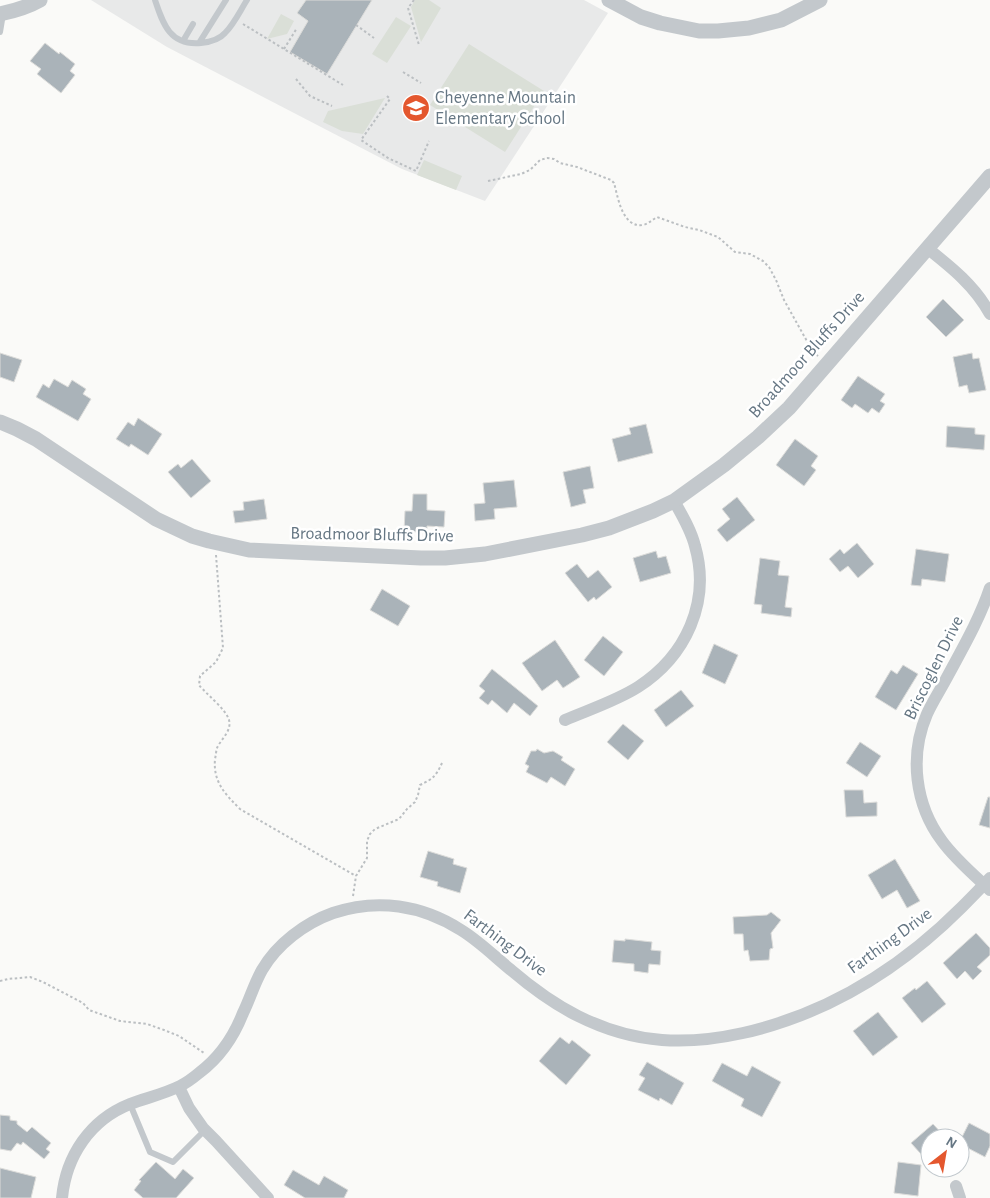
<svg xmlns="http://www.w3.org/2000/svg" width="990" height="1198" viewBox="0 0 990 1198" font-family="'Alegreya Sans',sans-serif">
	<rect width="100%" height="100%" fill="#fafaf8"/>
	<!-- built -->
	<path fill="#e8e9e9" d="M91,0h493l24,13 -123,188 -83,-32 -235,-122z"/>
	<!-- green -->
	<path fill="#dadfd7" d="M415,0h14l12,8 -20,34 -10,-35z
		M281,14l13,7 -7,13 -20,5z
		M396,17l15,9 -24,37 -15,-9z
		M469,44l75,47 -39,61 -75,-47z
		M385,98l-22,36 -21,-3 -19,-9 5,-11z
		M424,160l38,16 -6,14 -39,-15z"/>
	<!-- building -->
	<path fill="#aab3b9" stroke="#dcdcda" d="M306,0h66l-45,74 -37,-22 18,-31 -11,-8z
		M45,43l14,11 1,-2 15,12 -5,7 5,4 -14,18 -24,-19 4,-5 -11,-8z
		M943,299l21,21 -18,17 -20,-20z
		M0,353l22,7 -8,22 -14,-5z
		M972,353l1,6 6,-1 7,32 -17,3 -2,-8 -8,2 -6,-30z
		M858,376l27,18 -5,7 5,3 -6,9 -7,-5 -4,5 -13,-9 -3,4 -11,-8z
		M54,379l14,8 4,-7 14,9 -3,5 8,5 -13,22 -42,-24 7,-13 6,4z
		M138,418l24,16 -14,21 -17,-11 -2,3 -13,-8 12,-17 6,4z
		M646,424l7,29 -35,9 -6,-23 19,-5 -2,-6z
		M947,426l28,2v6l10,1 -1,15 -38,-3z
		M795,439l23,17 -7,10 5,4 -12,16 -28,-21z
		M192,459l19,22 -20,17 -23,-26 10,-8 3,4z
		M590,466l4,22 -11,2 3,13 -15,4 -8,-35z
		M514,480l3,27 -23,2 1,10 -20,2 -1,-17 11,-1 -2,-20z
		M413,494h14v16l18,1 -1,16 -17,-1v6h-23l1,-21h7z
		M737,497l18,23 -28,22 -10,-12 13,-11 -8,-10z
		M264,499l3,20 -32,4 -2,-12 11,-1 -1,-8z
		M857,543l17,21 -16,14 -10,-12 -8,6 -11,-13 11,-10 4,5z
		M916,549l33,5 -4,28 -23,-3 -1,7 -10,-1z
		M656,551l2,7 8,-2 5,17 -31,9 -7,-24z
		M760,558l20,3 -2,14 11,1 -4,31 7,1 -1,9 -30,-4 1,-8 -8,-1z
		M577,564l11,14 10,-8 14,17 -16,13 -2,-3 -6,5 -23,-29z
		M382,589l28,17 -12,20 -28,-16z
		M603,636l20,16 -19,24 -20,-16z
		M555,640l25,37 -17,11 -6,-8 -15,11 -20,-28z
		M714,644l24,11 -13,29 -23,-11z
		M903,665l15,9 -22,36 -21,-13 16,-27 6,4z
		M492,669l46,37 -8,10 -16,-13 -7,10 -15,-13 -4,5 -9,-7 6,-7 -6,-5z
		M681,690l13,16 -28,21 -12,-17z
		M623,724l21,17 -16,19 -21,-18z
		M860,742l21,14 -14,21 -21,-14z
		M537,749l7,4 9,-2 10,6 -2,3 14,9 -10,17 -14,-9 -4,6 -21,-11 3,-6 -4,-2 6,-13h5z
		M844,790h19l1,13 13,-1v14l-31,1z
		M988,797h2v31l-11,-3z
		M428,851l26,8 -1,5 14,4 -7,25 -23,-7 1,-4 -18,-5z
		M895,859l25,42 -13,7 -10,-18 -15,9 -14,-24z
		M771,912l10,8 -10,13 2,15 -3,1 -1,11 -19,1 -2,-11 -4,1 -1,-17h-9l-1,-17 34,-2z
		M976,933l14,15v7l-13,12 5,4 -9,9 -8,-9 -8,8 -14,-16z
		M625,939l27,3 -1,8 10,1 -1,14 -11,-1 -1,9 -14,-2v-7l-22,-2 2,-22 11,1z
		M927,981l19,23 -24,19 -20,-25 13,-10 1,2z
		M878,1012l20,25 -25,19 -20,-25z
		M560,1037l9,7 3,-4 19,15 -25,30 -27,-24z
		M647,1062l37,21 -12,22 -12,-7 -1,3 -21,-11 7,-12 -6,-3z
		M722,1063l25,13 5,-10 29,16 -19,35 -21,-11 3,-7 -32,-18z
		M0,1115l10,1v4l7,1v3l10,8 5,-5 19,16 -5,6 4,3 -6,7 -21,-17 -2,3 -4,-2 -6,8 -11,-2z
		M969,1123l21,11v12l-5,11 -25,-13v-3z
		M933,1124l13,14h-16v26l-19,-21z
		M156,1162l19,17 8,-10 11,9 -18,20h-33l-9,-8 7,-9 -2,-1z
		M898,1162l23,3 -3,31 -24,-3z
		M0,1168l36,9 -5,21h-31z
		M293,1170l26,15 5,-9 24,14 -4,8h-39l-21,-13z"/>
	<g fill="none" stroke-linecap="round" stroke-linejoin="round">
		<!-- path -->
		<path stroke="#bbbfc2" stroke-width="2" stroke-dasharray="2.5 2.5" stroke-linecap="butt" d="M414,0l-6,8 11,37
			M243,24l100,61
			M356,25l18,13
			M284,49l13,-21
			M403,72l18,11
			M296,79l14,17 22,10
			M387,96l3,3 -29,41 27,18 28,13 13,-30
			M488,181l33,-7 9,-4 10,-10 7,-2 7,1 6,4 17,4 34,13 3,3c4,14 8,45 29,42 5,-1 9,-5 14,-8l28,10 14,3 19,7 17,15 15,2 13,7 6,6 7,13 8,20 29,52 5,4
			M216,555l7,93 -7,14 -16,14 -1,9c8,10 27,24 30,35 3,11 -8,19 -12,28 -1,3 -1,7 -2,11 -2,23 10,35 25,50l116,67
			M353,896l3,-20 11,-18v-17l3,-7 5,-5 24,-10 8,-10 8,-7 3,-7 2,-10c13,-6 16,-9 22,-22
			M0,981l8,-2 22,-2 13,5 40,21 6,7 31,11 27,3 17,6 15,6 25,17"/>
		<!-- service -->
		<path stroke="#c3c8cc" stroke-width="6" d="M155,0c8,24 15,46 46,43 9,-1 18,-3 24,-10 9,-9 15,-22 22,-33
			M0,32l3,-18
			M183,41l10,-17
			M199,43l27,-43
			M130,1104l20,48 23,10 32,-32"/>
		<!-- minor -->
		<path stroke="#c3c8cc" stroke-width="12" d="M927,248c24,19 48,38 63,66
			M990,588c-11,33 -29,63 -45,93 -6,11 -13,22 -18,33 -18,42 -12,91 15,127 13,18 32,34 48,49
			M565,720c23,-10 51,-19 73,-33 48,-31 73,-85 57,-141 -4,-16 -13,-31 -21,-45
			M179,1087l10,21 14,20 13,13 52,57
			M956,1186l4,12
			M62,1198c4,-42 28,-78 68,-94 16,-6 34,-10 50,-18 6,-3 13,-8 19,-13 20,-15 35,-37 44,-60 7,-14 11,-29 19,-43 15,-26 43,-47 71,-57 44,-15 89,-8 128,17 18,11 34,27 50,40 21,18 43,34 67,46 26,13 55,22 84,24 27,2 54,-1 81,-7 84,-19 158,-65 219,-126 9,-9 19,-19 28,-29"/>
		<!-- tertiary -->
		<path stroke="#c3c8cc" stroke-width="15" d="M609,0l32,17 19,6 39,8h19l31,-3 32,-8 39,-20
			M0,14c14,-3 28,-7 40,-14
			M0,422l17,7 19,10 120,80 36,17 17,5 40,9 172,8h24l40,-4 97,-19 27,-7 44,-17 21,-10 50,-36 34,-28 31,-29 201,-232"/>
	</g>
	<!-- icons -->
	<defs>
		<g id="school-disc" transform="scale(1.4375)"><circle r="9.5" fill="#e4572e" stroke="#fff"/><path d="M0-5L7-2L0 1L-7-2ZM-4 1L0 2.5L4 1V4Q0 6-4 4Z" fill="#fff"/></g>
	</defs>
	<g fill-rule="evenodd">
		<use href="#school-disc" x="416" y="108"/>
	</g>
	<g text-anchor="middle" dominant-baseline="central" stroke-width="5" stroke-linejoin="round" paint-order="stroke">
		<!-- poi labels -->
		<g font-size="18" fill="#657683" stroke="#fff" text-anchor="start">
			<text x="435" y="98">Cheyenne Mountain<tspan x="435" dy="21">Elementary School</tspan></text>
		</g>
		<!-- street labels -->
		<g font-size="18" fill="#657683" stroke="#fff">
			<text transform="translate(807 355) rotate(-48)">Broadmoor Bluffs Drive</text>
			<text transform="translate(372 535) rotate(1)">Broadmoor Bluffs Drive</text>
			<text transform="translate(934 668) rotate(-64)">Briscoglen Drive</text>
			<text transform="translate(890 941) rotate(-36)">Farthing Drive</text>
			<text transform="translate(505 943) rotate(37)">Farthing Drive</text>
		</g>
	</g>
	<!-- north arrow -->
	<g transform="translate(945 1153) rotate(31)"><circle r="24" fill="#ffffff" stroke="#c1c8cd"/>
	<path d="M0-4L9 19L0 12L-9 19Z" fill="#e4572e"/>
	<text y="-8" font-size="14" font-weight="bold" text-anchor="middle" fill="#657683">N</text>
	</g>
</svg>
